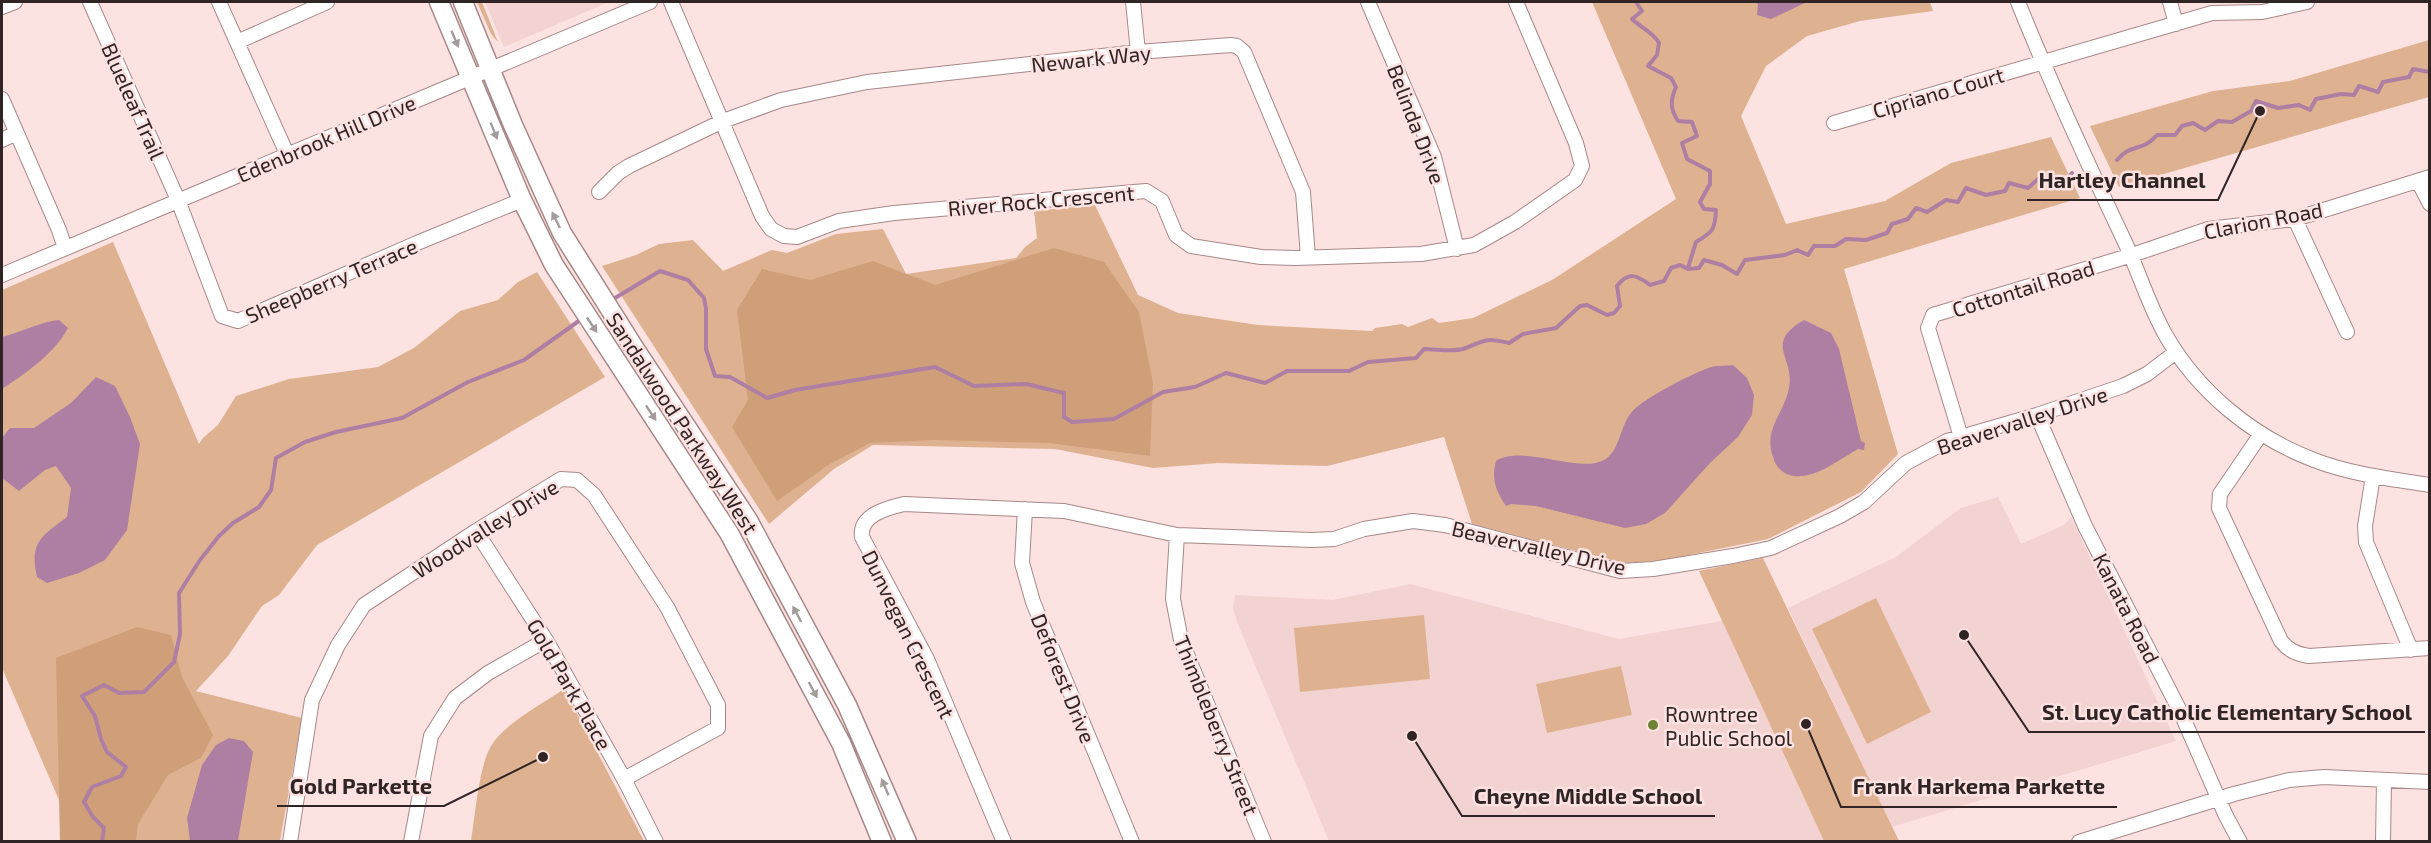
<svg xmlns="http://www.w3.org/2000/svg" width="2431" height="843" viewBox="0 0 2431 843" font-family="'Exo 2',sans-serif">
	<rect width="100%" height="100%" fill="#fde2e2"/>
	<!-- built -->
	<path fill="#f3d2d2" d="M485,2h124l-105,45z
		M1998,497l23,47 43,-19 7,-8 105,224 -284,86 -104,-219 108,-51 65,-49z
		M1410,584l209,55 103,-18 102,220h-495l-90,-214 -6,-18 2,-14 98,5z"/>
	<!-- green -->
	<path fill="#deb290" d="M477,2h5l16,40 -7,-8z
		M1592,2h338l3,9 -73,10 -53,15 -41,30 -25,50 45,108 99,-23 66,-38 100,-26 29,61 -236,71 54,185 -37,38 -93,47 -109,22 -36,2 -151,-39 -28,-87 -117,29 -109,-3 -65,5 -98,-19 -182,-4 -39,24 -65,55 -167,-258 34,-11 23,-11 34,-4 30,31 49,-21 15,3 49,-19 47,-5 23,45 110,-16 9,-11 12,-9 -3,-27 61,-6 43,90 40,18 80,12 114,6 3,-3 27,-4 6,3 24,-9 7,5 34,-5 79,-38 124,-81z
		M2429,40v57l-310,90 -29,-61 123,-35 77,-10z
		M113,242l86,202 4,-6 15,-13 18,-29 53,-17 89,-12 36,-19 46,-37 38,-11 20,-18 19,-10 68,105 -288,168 -38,50 -17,11 -34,50 -32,35 106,27 -22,123h-215v-27l-63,-146v-378z
		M1763,558l136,283h-75l-125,-270z
		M1876,598l55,114 -64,32 -55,-115z
		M1424,615l6,64 -130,13 -6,-64z
		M1621,666l11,49 -85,18 -11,-49z
		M564,689l80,152h-173c4,-24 8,-75 20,-95 13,-22 51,-42 73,-57z"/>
	<!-- forest -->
	<path fill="#cf9f7a" d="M1054,248l50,14 35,50 14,71 -3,73 -101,-13 -114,-3 -65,3 -40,21 -53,37 -45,-74 16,-27 -11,-90 25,-41 48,11 63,-19 62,24z
		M137,627l34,8 11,42 31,58 -12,23 -33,17 -30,49 -2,17h-76l-4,-183z"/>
	<!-- water -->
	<path fill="#ae7fa3" d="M1753,2h54l-36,17 -14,-4 1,-11z
		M59,320l9,8c-14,26 -42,45 -66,61v-52c19,-5 38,-15 57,-17z
		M1804,320l27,13 8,16 22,92 4,2 -1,7 -6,-1c-18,10 -49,35 -71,25 -8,-3 -12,-10 -14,-17 -10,-28 11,-43 16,-69 6,-31 -26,-44 15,-68z
		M1733,365l14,13 7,17 -2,20 -14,22 -28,26 -45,50 -19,11 -21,4 -89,-22 -25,-2 -5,2c-10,-14 -15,-28 -10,-45 27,-17 83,13 108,-1 16,-9 16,-34 27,-47 9,-13 64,-41 80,-46 6,-2 15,-1 22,-2z
		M96,377l19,9 15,31 10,27 -13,86 -22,30 -26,13 -32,10 -10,-6c-8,-35 5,-41 30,-60l4,-29 -15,-22 -11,4 -26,21 -17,-13v-40l8,-10h24l37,-25z
		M229,738l15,3 9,11 -15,89h-48l-3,-23 15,-53 14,-20z"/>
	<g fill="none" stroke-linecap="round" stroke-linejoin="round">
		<!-- stream -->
		<path stroke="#ae7fa3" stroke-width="4" d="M1636,2l6,9 -10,8c9,9 21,13 27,24l-2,12 -9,11 23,12 5,9c-6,14 -6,21 2,34l14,1 5,14 -15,7 5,16 23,12v13l-10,18 4,7 12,1c-1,20 -3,22 -20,32l-8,26
			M2117,160c14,-17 26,-8 40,-25h18l7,-9 11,-3 12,7 13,-9 14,1 19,-11 5,-10 22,7 21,-3 11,5 6,-11 25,-5 13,1 5,-9 19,6 5,-10 26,-5 4,-8 17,3
			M610,301l50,-30 28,9 16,18 2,11v40l9,27 15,1 37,21 28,-8 140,-23 39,19 52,-2 38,9v24l8,5 42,-3 49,-27 32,-5 31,-14 39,10 22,-12h62l19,-9 48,-4 8,-9c12,0 28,3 39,0 23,-8 19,-12 46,-6l14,-9 33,-6 24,-22 7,-1 20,10 7,-2 6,-7 -3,-20c11,-14 19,-12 33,-1l14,-4 7,-13 9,-3 8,4 11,-1 5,-8 18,5 15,9 8,-14 40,-5 12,-5 11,5 6,-9h21l11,-7 20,1 21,-7 5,-9 16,-5 8,-11 11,4 19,-12 12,2 8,-14 20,7 19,-4 4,-8 19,5 10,-9 22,7 12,-13
			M102,842l2,-14 -11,-11 -9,-15 8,-15 29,-11 5,-9 -19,-15 -6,-13 -6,-23 -13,-20 22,-11 15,8 25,-1 30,-30 6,-28 -1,-41 21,-33 19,-24 14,-13 26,-16 12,-17 5,-32 29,-16 31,-10 66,-14 66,-36 56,-22 59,-42"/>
		<!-- minor casing -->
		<g stroke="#a78888" stroke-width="16">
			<path id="minor" d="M90,2l88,198 44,116 16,5 179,-78 105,-43
				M219,2l68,152
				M671,2l91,214 9,13 13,7 13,1 42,-16 55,-8 252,-22 16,10 14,34 15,11 70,11 34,1 126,-4 53,-9 41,-23 60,-42 7,-14 -6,-23 -60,-141
				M1133,2l5,50
				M1368,2l66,155 23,92
				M2018,2c32,80 68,158 105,236 15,31 25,66 42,96 32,57 88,103 149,126 36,14 77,19 116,25
				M2170,2l6,22
				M2,7l13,-5
				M237,42l90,-40
				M2,99l57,131 6,18
				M1834,123l378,-110 50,-1 45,-10
				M2,140l14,-7
				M2418,181l12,23
				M599,192l19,-19 11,-7 94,-45 58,-21 86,-18 271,-30 93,-7 6,1 7,6 59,140 5,65
				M2295,219l52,113
				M2,275l648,-273
				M2037,415l48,111 96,187 45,103 14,26
				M2261,434l-41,60 -1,14 62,133c8,10 16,13 28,15l121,-8
				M1961,437l-33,-109 5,-13 199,-60 76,-26 87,-10 135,-42
				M2373,476l-8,50 1,16 45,108
				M1025,509l-3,54 11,39 99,240
				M476,531l70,109 78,139 32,63
				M1177,535l-4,64 8,41 83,202
				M290,842l22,-142 26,-55 26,-40 112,-74 85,-52 16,1 17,15 73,112 51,98v23l-94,51
				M411,842l20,-106 24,-38 33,-25 58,-33
				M1004,842l-77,-183 -65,-122c-3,-22 25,-29 42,-33l160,7 113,24 135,5 22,-1 30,-10 49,-8 32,4 175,46 33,-2 80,-13 38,-8 69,-32 24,-14 42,-39 41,-22 90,-26 86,-29 24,-12 29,-22
				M2079,842l155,-48 55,-14 35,-3 106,5
				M2383,842l1,-62"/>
		</g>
		<!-- major casing -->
		<g stroke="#a78888" stroke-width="21">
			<path id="major" d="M439,2l83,198 32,65 175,268 112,210 41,99
				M463,2l50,123 49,108 73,116 113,171 99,185 60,137"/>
		</g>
		<!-- minor -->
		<use href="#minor" stroke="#fff" stroke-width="14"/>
		<!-- major -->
		<use href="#major" stroke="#fff" stroke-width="18"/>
	</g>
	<!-- one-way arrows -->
	<defs><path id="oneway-solid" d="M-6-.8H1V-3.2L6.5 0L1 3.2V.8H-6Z" transform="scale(1.5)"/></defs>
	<g fill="#a29c9c">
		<use href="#oneway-solid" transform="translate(455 39) rotate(67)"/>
		<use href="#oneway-solid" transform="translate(494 131) rotate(68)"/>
		<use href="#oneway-solid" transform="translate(556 220) rotate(-116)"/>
		<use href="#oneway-solid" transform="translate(592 325) rotate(56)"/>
		<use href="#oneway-solid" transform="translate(651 413) rotate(56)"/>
		<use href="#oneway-solid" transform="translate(797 614) rotate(-118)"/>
		<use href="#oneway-solid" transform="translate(813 690) rotate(62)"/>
		<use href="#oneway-solid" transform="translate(885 787) rotate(-113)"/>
	</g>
	<!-- markers -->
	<circle fill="#6d8233" stroke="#fde2e2" stroke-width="2" cx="1653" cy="725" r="6"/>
	<g text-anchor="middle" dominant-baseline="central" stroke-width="5" stroke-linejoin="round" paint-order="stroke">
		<!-- street labels -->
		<g font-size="21" fill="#302424" stroke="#fde2e2">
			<text transform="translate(1091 58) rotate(-6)">Newark Way</text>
			<text transform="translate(1938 92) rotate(-16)">Cipriano Court</text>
			<text transform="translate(134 101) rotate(66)">Blueleaf Trail</text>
			<text transform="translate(1417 124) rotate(69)">Belinda Drive</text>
			<text transform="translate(326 138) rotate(-23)">Edenbrook Hill Drive</text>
			<text transform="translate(1041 200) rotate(-5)">River Rock Crescent</text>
			<text transform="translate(2263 220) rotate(-11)">Clarion Road</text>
			<text transform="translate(331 280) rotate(-23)">Sheepberry Terrace</text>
			<text transform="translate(2023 288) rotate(-17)">Cottontail Road</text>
			<text transform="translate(2022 420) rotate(-18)">Beavervalley Drive</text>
			<text transform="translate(683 423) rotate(57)">Sandalwood Parkway West</text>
			<text transform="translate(485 528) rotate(-32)">Woodvalley Drive</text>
			<text transform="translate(1539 547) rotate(13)">Beavervalley Drive</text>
			<text transform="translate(2127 608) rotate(63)">Kanata Road</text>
			<text transform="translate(909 634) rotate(64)">Dunvegan Crescent</text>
			<text transform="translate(1064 678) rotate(68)">Deforest Drive</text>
			<text transform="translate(570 684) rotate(60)">Gold Park Place</text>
			<text transform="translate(1217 725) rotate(68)">Thimbleberry Street</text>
		</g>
		<!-- poi labels -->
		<g font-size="21" fill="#302424" stroke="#fde2e2" text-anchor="start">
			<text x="1665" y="713">Rowntree<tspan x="1665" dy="24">Public School</tspan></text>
		</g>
	</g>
	<!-- callouts -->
	<path fill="none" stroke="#302424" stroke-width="2" d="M2260 111L2218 200H2027M1964 635L2029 732H2425M543 757L444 806H277M1806 724L1841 807H2117M1412 736L1462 816H1715"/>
	<g fill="#302424" stroke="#fde2e2" stroke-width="2">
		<circle cx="2260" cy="111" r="6"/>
		<circle cx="1964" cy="635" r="6"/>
		<circle cx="543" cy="757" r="6"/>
		<circle cx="1806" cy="724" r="6"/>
		<circle cx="1412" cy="736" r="6"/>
	</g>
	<g font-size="22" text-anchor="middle" font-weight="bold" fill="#302424" stroke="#fde2e2" stroke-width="5" stroke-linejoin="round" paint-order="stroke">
		<text x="2122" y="188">Hartley Channel</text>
		<text x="2227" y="720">St. Lucy Catholic Elementary School</text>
		<text x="361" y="794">Gold Parkette</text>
		<text x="1979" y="794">Frank Harkema Parkette</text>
		<text x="1588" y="804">Cheyne Middle School</text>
	</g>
	<!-- border -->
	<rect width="2431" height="843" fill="none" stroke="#302424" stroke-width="6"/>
</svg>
